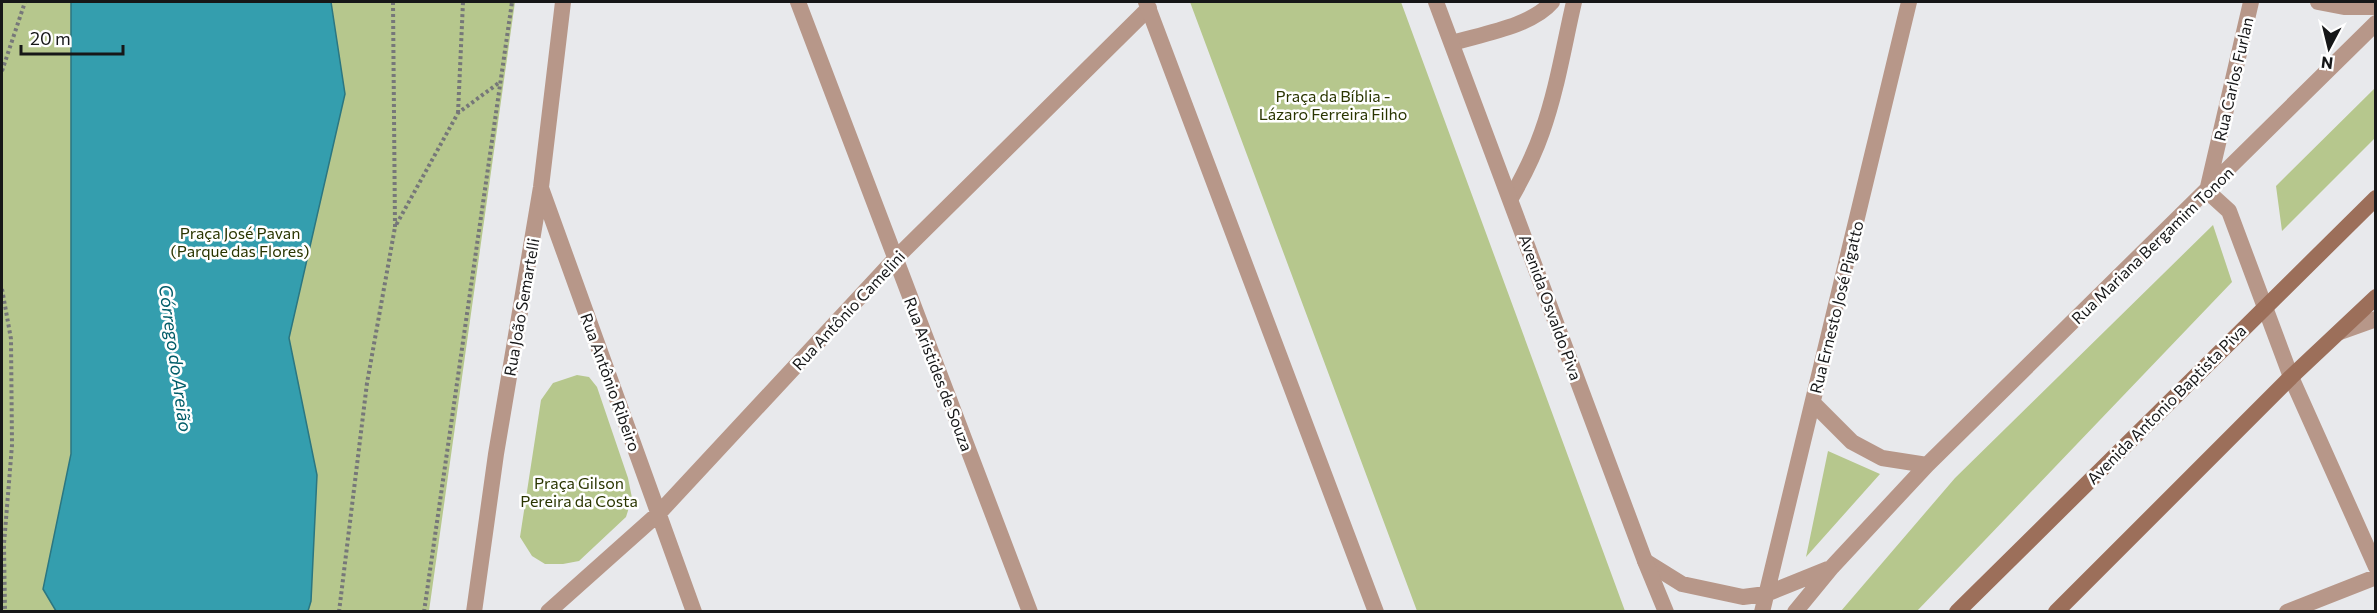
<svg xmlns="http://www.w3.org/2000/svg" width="2377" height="613" viewBox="0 0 2377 613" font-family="Commissioner,sans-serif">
	<rect width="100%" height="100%" fill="#e8e9ec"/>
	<!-- green -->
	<path fill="#b6c78d" d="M2,2h513l-86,609h-427z
		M1190,2h211l224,609h-208z
		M2375,88v50l-93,93 -6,-45z
		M2213,225l19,57 -315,329h-76l114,-133z
		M577,375l12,2 8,10 31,91 4,20 -6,19 -47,44 -16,3h-18l-13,-8 -12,-19 21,-137 12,-17z
		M1828,451l52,23 -74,83z"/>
	<!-- water -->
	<path fill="#349eae" stroke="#2b7681" stroke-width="1.5" d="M71,2h260l14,92 -56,244 28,137 -6,126 -3,10h-252l-13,-22 28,-135z"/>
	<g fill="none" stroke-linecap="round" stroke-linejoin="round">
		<!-- path -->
		<path stroke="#767779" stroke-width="4" stroke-dasharray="3 3" stroke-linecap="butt" d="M393,2l2,225 63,-114 42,-31
			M2,71l23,-69
			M458,113l5,-111
			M2,289l9,50 1,106 -8,99 1,68
			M339,612l28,-229 28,-156
			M424,612l88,-610"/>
		<!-- minor -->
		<path stroke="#b79789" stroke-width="16" d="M798,2l232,610
			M2251,2l-44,189 22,20 62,166 85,190
			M2318,2l26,5h32
			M1452,43c30,-9 80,-17 100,-41
			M541,188l153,424
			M1511,198c12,-21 23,-43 31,-66 15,-42 22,-87 32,-130
			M2340,332l36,-13
			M1813,403l39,39 30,16 45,7
			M1645,561l37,23 61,13 23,-3 62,-25
			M474,612l22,-158 45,-267 22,-185
			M548,612l111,-99 236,-254 254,-251
			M1762,612l147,-610
			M1795,612l37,-45 95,-102 449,-442
			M2287,612l89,-35"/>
		<!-- tertiary -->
		<path stroke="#b79789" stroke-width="16" d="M1146,2l230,610
			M1436,2l209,559 21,51"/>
		<!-- secondary -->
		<path stroke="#9c6f5a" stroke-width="16" d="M1957,612l419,-414
			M2056,612l235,-235 85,-80"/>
	</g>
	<g text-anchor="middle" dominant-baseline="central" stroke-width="5" stroke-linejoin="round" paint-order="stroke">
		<!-- street labels -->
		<g font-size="16" fill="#161718" stroke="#fff">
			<text transform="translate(2233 79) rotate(-77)">Rua Carlos Furlan</text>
			<text transform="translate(2152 245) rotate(-44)">Rua Mariana Bergamim Tonon</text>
			<text transform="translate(521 307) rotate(-80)">Rua João Semartelli</text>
			<text transform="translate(1551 307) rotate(70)">Avenida Osvaldo Piva</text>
			<text transform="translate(1836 307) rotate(-76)">Rua Ernesto José Pigatto</text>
			<text transform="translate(848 310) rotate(-47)">Rua Antônio Camelini</text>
			<text transform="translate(939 374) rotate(69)">Rua Aristides de Souza</text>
			<text transform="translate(611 382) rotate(70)">Rua Antônio Ribeiro</text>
			<text transform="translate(2166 404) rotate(-45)">Avenida Antonio Baptista Piva</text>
		</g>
		<!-- park labels -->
		<g font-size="16" fill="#2a3500" stroke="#fff">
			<text x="1333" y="95">Praça da Bíblia -<tspan x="1333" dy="18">Lázaro Ferreira Filho</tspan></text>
			<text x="240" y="232">Praça José Pavan<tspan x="240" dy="18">(Parque das Flores)</tspan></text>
			<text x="579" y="482">Praça Gilson<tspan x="579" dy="18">Pereira da Costa</tspan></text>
		</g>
		<!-- water labels -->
		<g font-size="18" font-style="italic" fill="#005c68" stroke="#fff">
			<text transform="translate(176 358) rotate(82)">Córrego do Areião</text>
		</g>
	</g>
	<!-- border -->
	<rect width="2377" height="613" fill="none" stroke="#161718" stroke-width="6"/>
	<!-- north arrow -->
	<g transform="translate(2329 48) rotate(187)" stroke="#ffffff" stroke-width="4.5" paint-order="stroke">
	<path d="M0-4.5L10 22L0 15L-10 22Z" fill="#161718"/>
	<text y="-9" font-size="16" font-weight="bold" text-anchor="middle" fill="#161718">N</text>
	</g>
	<!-- scale -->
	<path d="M21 45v9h102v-9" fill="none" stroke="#161718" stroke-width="3"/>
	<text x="30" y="45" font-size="18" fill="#161718" stroke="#ffffff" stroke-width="4.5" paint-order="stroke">20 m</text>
</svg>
